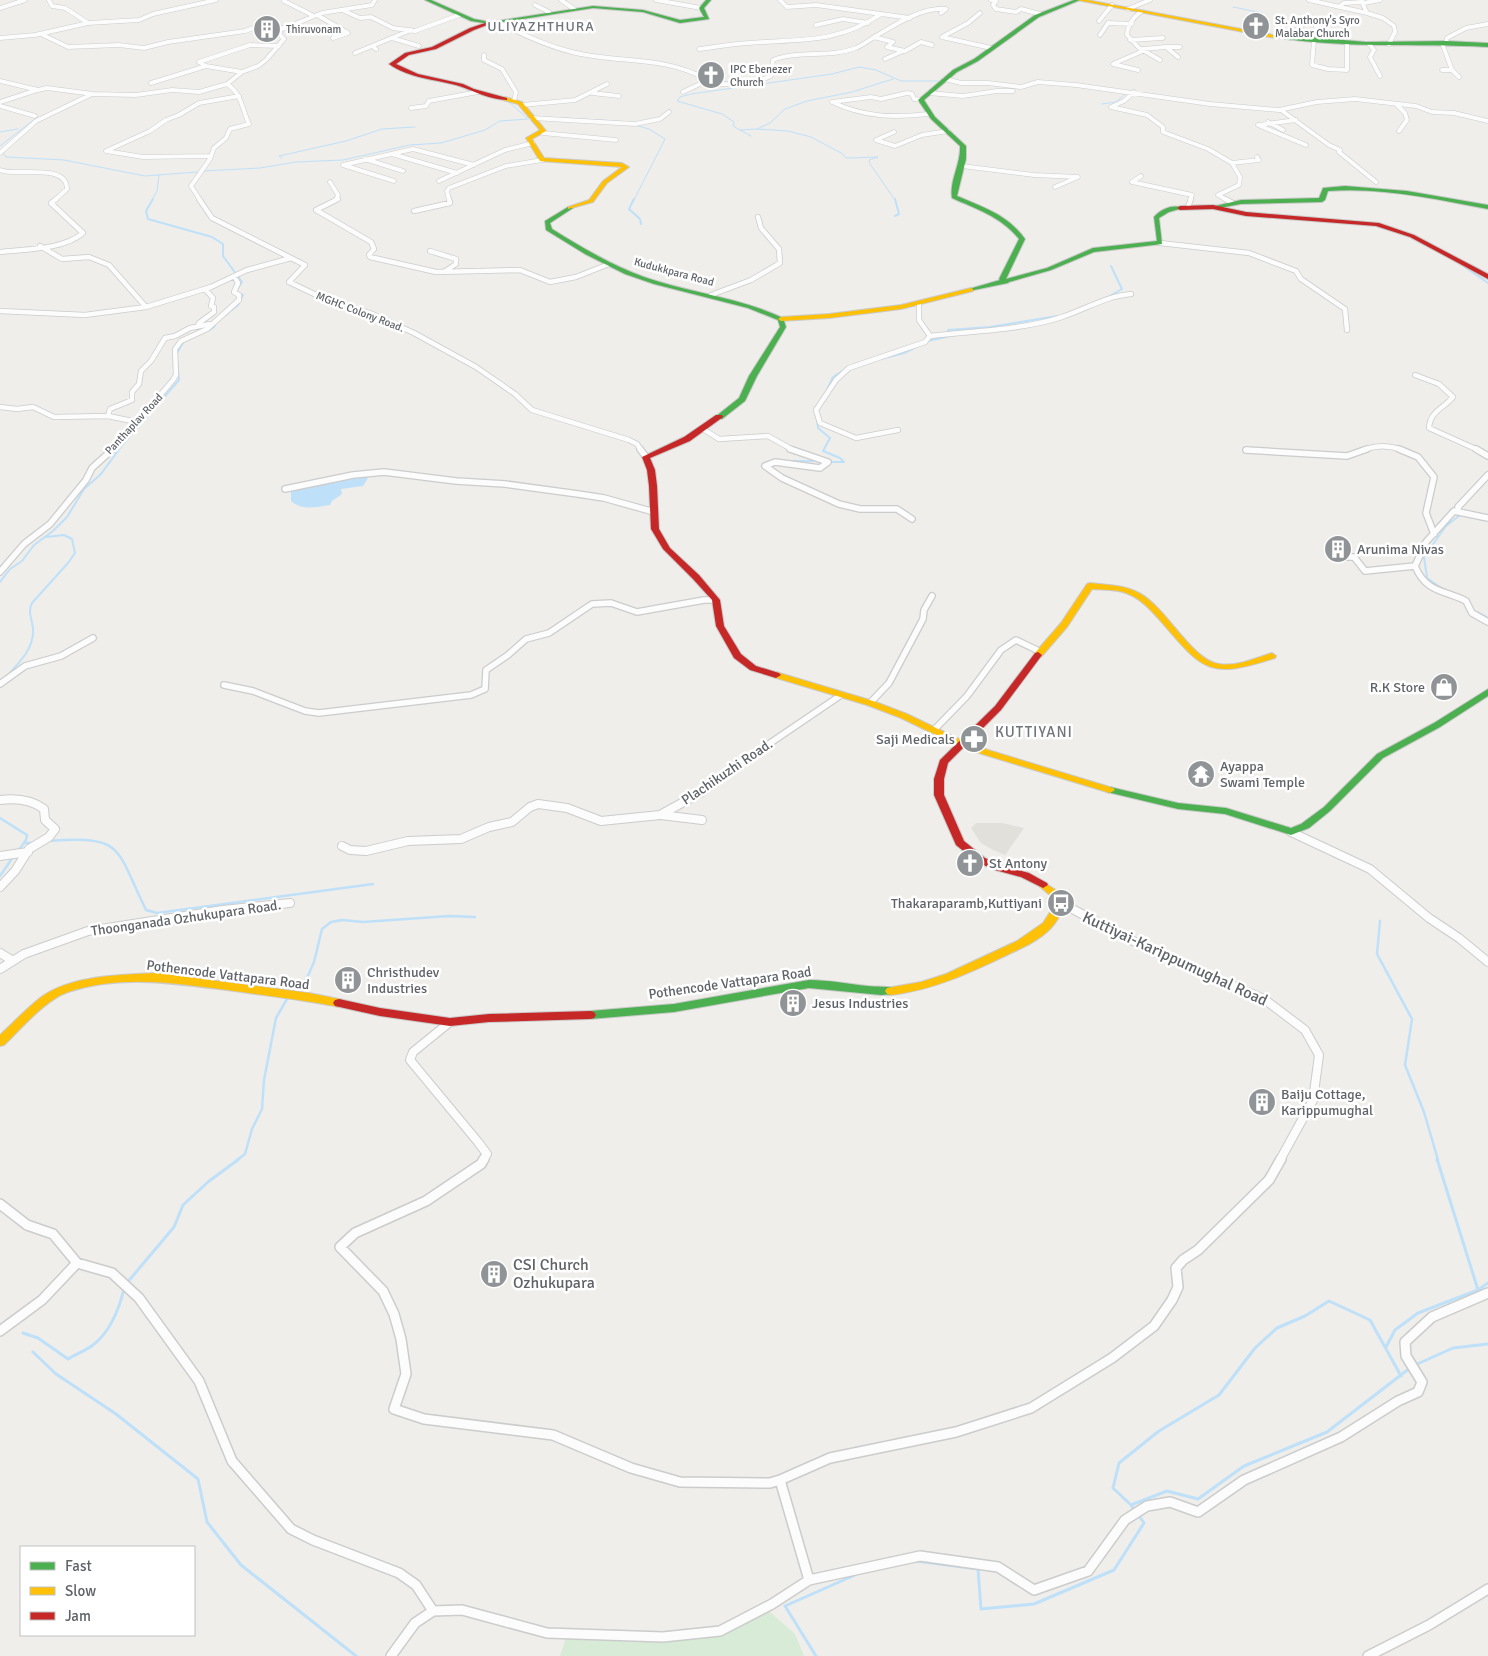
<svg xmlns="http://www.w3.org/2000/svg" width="1488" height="1656" viewBox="0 0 1488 1656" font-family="Signika,sans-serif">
	<rect width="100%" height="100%" fill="#efeeea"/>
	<!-- education -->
	<path fill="#e2e0da" d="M976,823h26l22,5 -19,27 -12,-5 -12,-7 -10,-15z"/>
	<!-- green -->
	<path fill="#d8ebd6" d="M762,1605l33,29 9,22h-244l7,-21h17l31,-5 39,3 42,-2 32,-8z"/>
	<!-- water -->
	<path fill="#bfe0f9" d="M362,475l6,3 -5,8 -22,3 1,5 -10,7 -2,4c-15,2 -27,6 -39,-4v-10l5,-4z"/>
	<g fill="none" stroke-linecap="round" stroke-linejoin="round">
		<!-- stream-far3 -->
		<path stroke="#bfe0f9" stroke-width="1" d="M1233,7l29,6
			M400,70l11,4
			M423,78l12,3
			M457,85l15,7
			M484,95l25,7 18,16
			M1102,104l14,-2 10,-9
			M563,118l54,3
			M757,129l31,2 23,6 32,17 3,4 32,-1 -9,3 1,4 25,36
			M740,130l17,-1 13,-6 15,-14 22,-8 45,-9 41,-13
			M0,132l18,-3
			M751,136l-18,-10 1,-4 -12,-8 -45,-13 3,-4 11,-3 141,-20 27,-7 17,3 25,11h37
			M0,146l35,-27
			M2,152l4,5 58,3 81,16 52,-4
			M282,158l-3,-2 67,-15 36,-12 33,-2
			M204,171l56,-3 36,-6 47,-2 67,-15 31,-2 44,-13 15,-9 28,-2
			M152,200l5,-9 2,-16
			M634,200l31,-61 -16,-10 -14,-4"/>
		<!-- stream-far2 -->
		<path stroke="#bfe0f9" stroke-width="2" d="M153,199l-7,12 2,8 64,18 11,7v12l19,26 -6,9 7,4 -5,10 -14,11
			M634,199l-5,10 11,10 1,5
			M895,199l4,15 -4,2
			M1462,265l26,18
			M1108,297l14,-8 -11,-23
			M208,331l6,-4 3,-6
			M928,341l22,-5 -2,-6 42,-3 67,-11
			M177,353l7,-12
			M881,359l23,-6 12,-6
			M826,392l7,-15 14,-9
			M817,418l1,10 12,10 -7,13 17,7 4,4h-14
			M782,461h37
			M1470,512l18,3
			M0,582l10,-13 12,-8 12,-16 19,-14 14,-14 17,-28 17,-15 22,-30 56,-64 -2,-21
			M1444,590l-17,-12 -3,-21 22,-31 14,-11
			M1477,612l11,6
			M6,677c12,-13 28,-28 27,-47 0,-10 -6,-17 -1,-27l36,-40 7,-10 -3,-14 -8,-4 -18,2"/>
		<!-- stream-far1 -->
		<path stroke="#bfe0f9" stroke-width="2.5" d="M0,818l27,17 -1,5 -8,11
			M47,841c78,-6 68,6 99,69l11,3 216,-29
			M24,843h10
			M0,876l13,-19
			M1380,921l-3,33 35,65 -7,46 19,47 14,48
			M297,990l10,-12 7,-16 8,-33 9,-7 11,-2 21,2 86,-6 26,1
			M237,1160l8,-6 7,-25 10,-20 2,-29 12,-62 11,-19"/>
		<!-- stream -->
		<path stroke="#bfe0f9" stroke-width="3" d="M126,1284l48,-57 9,-22 25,-23 31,-23
			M1478,1290l10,-7
			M23,1333l15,5 30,21c8,-5 17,-8 25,-14 17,-13 26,-36 31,-56
			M1386,1347l9,-17 23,-17 60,-23 -41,-131
			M33,1352l23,22 60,40 82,65 9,43 34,43 115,91
			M1415,1365l38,-17 35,-4
			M1131,1505l-18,-17 6,-25 40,-32 60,-36 36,-47 22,-20 28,-12 24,-15 41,19 31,56
			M1135,1511l-4,-6 36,-14 31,8 46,-33 83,-34 83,-64
			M916,1561l62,8 3,40 53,-5 80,-34 30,-47 -5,-7
			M816,1656l-31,-50 70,-31"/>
		<!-- street-far4 casing -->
		<g stroke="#cbcccc" stroke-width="5">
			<path id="street-far4" d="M49,0l3,6 13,2 23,15
				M561,0l13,9
				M656,0l45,8
				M780,0l7,7 29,-2 94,13
				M991,0l5,1 -3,4 3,4 20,3 5,-3 19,5
				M1309,0l58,13
				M1361,0l6,13 16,5 11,8 1,6 -6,12
				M284,1l30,15
				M1364,3l16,-3
				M535,5l14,7
				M1340,6l4,-3 19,-1
				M0,8l25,-8
				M1128,9l22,-9
				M342,10l18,8 11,-1 22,11 22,3 44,-16
				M1141,12c-7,4 -14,14 -14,23l12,13 21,12
				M980,13l-12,10 -26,14 49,11
				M317,15l31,18 -15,5
				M1099,21l13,-16
				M498,22c23,12 49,24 74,30 47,12 90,3 134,27v2l-23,11
				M816,25l27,-6 25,4
				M41,34l27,13 51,-2 25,3 24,-6 77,-11 14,-5 24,2
				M1100,35l8,-12 24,1
				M874,37l19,5 -6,5 18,4 16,-9 11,3
				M0,38l35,-3 53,-12 51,-3 14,-6 63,-14
				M392,38l27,8
				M1290,38c10,-15 21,-20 38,-15l-12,4
				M1130,40l33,-2
				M1314,40l-2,25 16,4 19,1v-27
				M1442,43l10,27h-10
				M1446,43l1,-5 19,-10 22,-4
				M1369,44l5,6 -4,7 10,19
				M1166,47h14
				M376,49l-4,-3 39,-16
				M699,49c16,-2 33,-5 50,-6 50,-4 88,1 132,-29
				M1143,49l23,-2 12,10
				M355,53l17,-7
				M484,55v5l18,9 14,23 -2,9
				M885,59l18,-8
				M206,66l-7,-4 51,-17 29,1
				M1138,70l-25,-6 32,-14
				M1452,70l7,7
				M945,79l16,4h27l33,4 17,-5 38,3 134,19 69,6 38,-8 38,-3 61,7 16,6 22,1 34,8
				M0,81l38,9 9,-2 46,6 43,1 36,-5 27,2 28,-8
				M706,81c23,6 43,5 65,-5l2,-16c26,-10 56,-2 83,-12 7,-3 13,-8 20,-12 20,-12 46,-29 70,-27l-5,4
				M151,83l55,-17 36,6
				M592,93l27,3
				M929,93l34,3 34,-5h16
				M921,100l-7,-1 -2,-5 -5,-1 -26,6 -10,-2 -39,5c32,15 61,16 96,12
				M0,102l37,-12
				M522,105l53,-5 32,-16
				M1397,105l8,8 2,7 -8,11
				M0,106l35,10
				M1111,107l36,8 16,12v5l45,17 24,14 27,-3 -2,-3
				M1111,107l13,-6 10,-9
				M411,108l15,-2 3,-5 49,-9
				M1281,110l48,35 11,5 -1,2 37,30
				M532,118l103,6 25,-5 9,-7
				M1296,120l-38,5 48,20
				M1268,122l15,8
				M894,132l-18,8 19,6 27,-11 26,-4
				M543,133l73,7
				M0,153l36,-32 56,-27
				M392,154l65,19
				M211,156l-68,1 -37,-6 44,-20 16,-11 13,-5 20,-12 40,-7
				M365,159l38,12
				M962,166l72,9 44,2 -23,10
				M0,170c14,7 67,-8 67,19l-12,11
				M1141,176l-9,6 60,13 -2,5
				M394,181l-51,-16 70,-16 61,16
				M439,181l66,-31 28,-7
				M330,182l8,13 -2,5
				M200,200l-9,-14 19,-27 4,-11 12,-10 4,-9 19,-5c-7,-15 -7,-30 -22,-40l15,-12 16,-6 8,-6 18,-21 -4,-4v-5l42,-17 50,-8 3,-5
				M449,200l-2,-9 2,-3 57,-22 36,-6
				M1227,200l-9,-5 21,-10 1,-8 -8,-14"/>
		</g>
		<!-- street-far3 casing -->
		<g stroke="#cbcccc" stroke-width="6">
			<path id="street-far3" d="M199,199l13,19 79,40
				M338,199l-22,11 55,32 3,7 -5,6 1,2 66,15 84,-2 30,12 26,-5 33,-13
				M1225,199l6,3
				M1188,207l3,-8
				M414,211l36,-8 -1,-4
				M1160,243l89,10 47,18 5,8 44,30 2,21
				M40,246l22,13 27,-2 20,8 37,42
				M430,251l26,8v5l-12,8
				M0,252c25,-3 63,-2 83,-19l-32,-30 5,-4
				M711,295l40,-15 29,-17 -1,-14 -18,-21 -3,-11
				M919,304v16l11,16c41,-5 93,-6 132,-19 24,-8 44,-21 69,-23
				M0,311l85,4 61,-8 65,-20 36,-17 44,-12 14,7 -16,17 42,20 41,12 42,19 62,34 39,27 17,16 97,30 8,4 4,6
				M198,326l1,-3 15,-11v-5l-3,-1 2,-8 -8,-9
				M1415,375l24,9 14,13c-10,12 -23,14 -24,31l49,22
				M0,407l17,2 16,-2 21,10 54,-1 29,6
				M108,416l2,-7 22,-9v-8l7,-8 2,-13 10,-10 14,-23 10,-2 15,-8 20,-4
				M703,429l16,10 49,-3 25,14
				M898,430l-42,8 -36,-15 -4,-13 20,-30 13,-12 76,-26 5,-6
				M111,450l11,-10 51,-60 3,-5 -1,-26 6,-8 26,-12 32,-29v-5l-5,-3 4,-9 -4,-7
				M1246,450h3
				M1363,450c13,-5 26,-5 39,0"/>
		</g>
		<!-- street-far2 casing -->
		<g stroke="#cbcccc" stroke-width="8">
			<path id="street-far2" d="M640,449l6,8
				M790,449l38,13 -8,6 -45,-6 -10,4 17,12 57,26 21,5h37l15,10
				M1399,449l19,8 16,20 -8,36 8,21
				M1476,449l12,7
				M1246,450l101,6 20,-7
				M285,489l68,-14 31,-3 72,9 49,3 73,10 26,4 50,14
				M1458,512v-5l30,-32
				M1345,557h9l11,14 50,-5c11,27 30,24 51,35l6,12 16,9
				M1415,566l11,-24 28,-31 34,7
				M0,572l24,-28 26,-20 36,-44 6,-12 21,-19
				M0,684l25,-18 36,-10 32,-18
				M224,685l29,6 52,20 14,2 152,-18 14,-6 1,-19 22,-15 18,-16 23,-6 43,-29 19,-1 26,9 67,-12h12
				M870,703l19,-20 34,-64 1,-9 8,-14
				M934,730l33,-34 34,-46 15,-10 25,12
				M738,765l103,-70"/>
		</g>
		<!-- street-far1 casing -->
		<g stroke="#cbcccc" stroke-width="10">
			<path id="street-far1" d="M0,800c16,-2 31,-1 44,9l1,11 10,9 -6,8 -20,12 -14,22 -15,16
				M661,815l41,5
				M1291,832l79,37 59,49 30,20 29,24
				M342,846l8,4 16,1 42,-10 53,-2 28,-12 23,-5 18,-15 8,-3 29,4 34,13 59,-6 40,-22 40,-30
				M0,856l28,-4
				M1061,903l91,48 112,48 41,31 14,25 -6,45 -33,60
				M0,953l13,8
				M0,969l24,-15 64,-23 135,-21 67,-7
				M450,1022l-37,30 -3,8 68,82 9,12 -4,6"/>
		</g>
		<!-- street casing -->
		<g stroke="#cbcccc" stroke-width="12">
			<path id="street" d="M484,1159l-3,5 -55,37 -71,32 -15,14 43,44 11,23 7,25 5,35 -12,35 30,10 129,16 78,33 49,14 90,1 10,-3
				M0,1204l27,21 26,9 24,29 -35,37 -42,31
				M77,1263l35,10 27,25 60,83 33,80 59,68 22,11 86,33 17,12 17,26
				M809,1580l111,-24 78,11 36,23 54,-19 37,-51 22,-14 23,-4 28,10 46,-32 97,-43 57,-36 20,-9 4,-10 -16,-26 -1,-14 27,-25 56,-24
				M391,1656l24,-33 18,-12 29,-1 85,23 116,4 57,-6 52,-27 37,-24 -29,-100 50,-22 126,-26 75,-24 81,-50 42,-32 18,-26 6,-13 -2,-19 7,-8 15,-10 71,-70 12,-21
				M1368,1656l61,-31 59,-36"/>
		</g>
		<!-- fast casing -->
		<g stroke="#cacacb" stroke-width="2">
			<path id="fast" d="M425,0h6l43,19 16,3 103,-16 50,4 37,10 24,-3 -5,-9 7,-8h5l-7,8 5,11 -29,4 -37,-11 -50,-4 -103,16 -19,-3z
				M1074,0h6l-41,17 -61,44 -21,11 -33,28 11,17 31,29v13l-9,37c26,11 51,19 68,43l-19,40 41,-11 46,-20 64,-7 -3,-24c7,-8 19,-13 29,-9l-14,4 -10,6 3,26 -68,8 -43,18 -42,12 -1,1 -39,8v-2l31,-9 -1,-1 20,-40c-17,-22 -43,-30 -67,-41 -3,-17 9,-34 8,-52l-29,-27 -13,-19 35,-30 21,-11 61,-44z
				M1275,34l91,8 80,-1 42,2v4c-72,-4 -144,2 -215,-10z
				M1345,186l62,5 81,14v4c-53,-10 -106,-22 -160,-18l-3,9 -3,2 -81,2 -27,5 -3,-2 30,-7 78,-2 4,-10z
				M568,207l5,1 -23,15 2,6c29,18 59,36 92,48 46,16 94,20 139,41l3,9 -29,49 -12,25 -23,18h-6l-1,-2 24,-19 10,-22 31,-49 -2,-7 -30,-12 -94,-24 -29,-10 -40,-20 -39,-24 -1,-9z
				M1488,689v7l-48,31 -57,31 -53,53 -21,17 -18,7 -66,-21 -47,-5 -71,-17 -2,-2 5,-3 68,16 48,5 65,20 10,-4 23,-17 53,-53 57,-31z
				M809,980c20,0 39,4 59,6 8,1 18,0 27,2l2,3 -2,3 -14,1 -72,-7 -135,24 -84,7 -4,-1 -2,-3 2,-3 4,-1 84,-7z"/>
		</g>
		<!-- slow casing -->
		<g stroke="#cacacb" stroke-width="2">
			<path id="slow" d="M1077,0h10l191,36 -3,2z
				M505,97l17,5 24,29 -14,8 12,19 78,5 7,4 -22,16 -14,19 -25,7v-2l21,-7 14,-19 19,-14 -82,-6 -14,-23 14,-8 -22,-26 -15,-4v-2z
				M971,288l2,1v2l-72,18 -72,9 -48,3 -3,-2 3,-2 48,-3 72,-9z
				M1090,583c17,2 34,2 49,10 28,15 52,67 80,71 18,3 36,-6 53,-11l4,3 -1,2c-68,22 -72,12 -116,-39 -9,-10 -19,-21 -33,-26 -10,-4 -23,-3 -34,-4l-25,38 -26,30h-6l-1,-2 1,-2 26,-30 26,-39z
				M776,672l97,29 34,13 56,27 25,9 125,38 2,2 -5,3 -3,-1 -125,-38 -25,-9 -56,-27 -34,-13 -94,-28 -2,-2z
				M1043,882l16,10 7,11c-4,9 -9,19 -16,26 -12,12 -28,19 -43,26 -38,18 -74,35 -116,40l-4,-1 -2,-3 2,-3 34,-6 25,-8 71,-33 26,-18 13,-20 -5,-7 -13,-11z
				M157,973l152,20 30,6 4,1 2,3 -2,3 -4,1c-35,-7 -70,-11 -105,-16 -56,-7 -111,-17 -166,1 -23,8 -46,36 -64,53l-4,1v-11c13,-12 26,-26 40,-37 30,-23 80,-23 117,-25z"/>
		</g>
		<!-- jam casing -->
		<g stroke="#cacacb" stroke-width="2">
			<path id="jam" d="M491,21l4,1 -21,8 -38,19 -27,6 -13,9 22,10 45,10 11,5 33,9v2c-16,0 -33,-9 -48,-14 -23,-7 -49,-7 -70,-22l16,-11 27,-6 38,-19z
				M1213,205l33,7 133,11 35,12 74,39v5l-78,-42 -34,-11 -130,-10 -33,-7 -33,1 -3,-2 3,-2z
				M716,415h6l1,2 -33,24 -40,17 5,12 2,16 2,43 11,19 29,27 21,25 4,26 17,28 15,12 23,7 2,2 -5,3 -26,-8 -16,-12 -18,-32 -4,-26 -19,-21 -30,-30 -12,-20 -2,-43 -2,-16 -5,-13 42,-20z
				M1038,652l4,3 -41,55 -53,53 -4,16v16l20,46 21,17 18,8 26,7 18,10 1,2 -5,3 -22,-11 -26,-7 -18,-8 -21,-17 -22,-50v-16l6,-19 55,-54 40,-53z
				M339,999l41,9 70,10 39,-4 101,-3 4,1 2,3 -2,3 -4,1 -101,3 -39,4 -70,-10 -45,-10 -2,-3 2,-3z"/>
		</g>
		<!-- street-far4 -->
		<use href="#street-far4" stroke="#fdfcfc" stroke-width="4"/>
		<!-- street-far3 -->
		<use href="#street-far3" stroke="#fdfcfc" stroke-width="4.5"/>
		<!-- street-far2 -->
		<use href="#street-far2" stroke="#fdfcfc" stroke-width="5.5"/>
		<!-- street-far1 -->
		<use href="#street-far1" stroke="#fdfcfc" stroke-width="8"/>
		<!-- street -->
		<use href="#street" stroke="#fdfcfc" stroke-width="9"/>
		<!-- fast -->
		<use href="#fast" fill="#4caf50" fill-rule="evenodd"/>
		<!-- slow -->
		<use href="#slow" fill="#ffc107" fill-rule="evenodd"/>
		<!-- jam -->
		<use href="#jam" fill="#c62828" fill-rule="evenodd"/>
	</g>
	<!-- icons -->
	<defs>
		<g id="church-disc" transform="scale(1.4375)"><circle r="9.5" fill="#919496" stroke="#fff"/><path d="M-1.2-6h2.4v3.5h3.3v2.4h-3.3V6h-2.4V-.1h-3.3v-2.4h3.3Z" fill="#fff"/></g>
		<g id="building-disc" transform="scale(1.4375)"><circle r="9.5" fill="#919496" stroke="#fff"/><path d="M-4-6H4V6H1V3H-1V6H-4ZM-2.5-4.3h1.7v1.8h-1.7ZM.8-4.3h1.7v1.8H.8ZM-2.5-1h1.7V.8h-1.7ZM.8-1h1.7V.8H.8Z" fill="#fff"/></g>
		<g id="shop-disc" transform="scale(1.4375)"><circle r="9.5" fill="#919496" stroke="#fff"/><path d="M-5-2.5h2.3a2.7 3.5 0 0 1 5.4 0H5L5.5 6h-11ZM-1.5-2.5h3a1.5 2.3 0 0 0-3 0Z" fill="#fff"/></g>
		<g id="pharmacy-disc" transform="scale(1.4375)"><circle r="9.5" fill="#919496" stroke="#fff"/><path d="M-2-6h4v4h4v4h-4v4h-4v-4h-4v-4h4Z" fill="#fff"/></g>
		<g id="temple-disc" transform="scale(1.4375)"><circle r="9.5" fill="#919496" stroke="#fff"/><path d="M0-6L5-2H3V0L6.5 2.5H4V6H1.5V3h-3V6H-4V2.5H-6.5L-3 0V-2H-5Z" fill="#fff"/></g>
		<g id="bus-disc" transform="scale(1.4375)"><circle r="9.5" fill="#919496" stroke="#fff"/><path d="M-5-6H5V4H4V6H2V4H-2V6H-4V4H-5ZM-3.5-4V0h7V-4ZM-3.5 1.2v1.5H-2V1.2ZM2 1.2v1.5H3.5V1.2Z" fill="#fff"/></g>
	</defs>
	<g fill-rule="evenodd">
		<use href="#church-disc" x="1256" y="26"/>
		<use href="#building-disc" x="267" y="29"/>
		<use href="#church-disc" x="711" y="75"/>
		<use href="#building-disc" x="1338" y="549"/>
		<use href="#shop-disc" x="1444" y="687"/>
		<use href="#pharmacy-disc" x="974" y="739"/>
		<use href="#temple-disc" x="1201" y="774"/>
		<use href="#church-disc" x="970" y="863"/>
		<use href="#bus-disc" x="1061" y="903"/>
		<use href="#building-disc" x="348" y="980"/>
		<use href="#building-disc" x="793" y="1003"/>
		<use href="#building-disc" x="1262" y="1102"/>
		<use href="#building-disc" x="494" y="1274"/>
	</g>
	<g text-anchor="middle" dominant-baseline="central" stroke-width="5" stroke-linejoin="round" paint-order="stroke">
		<!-- far-poi labels -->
		<g font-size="11" fill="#5f6368" stroke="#fff" text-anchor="start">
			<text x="1275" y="20">St. Anthony's Syro<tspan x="1275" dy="13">Malabar Church</tspan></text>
			<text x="286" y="29">Thiruvonam</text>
			<text x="730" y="69">IPC Ebenezer<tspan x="730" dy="13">Church</tspan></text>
		</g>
		<!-- far-street labels -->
		<g font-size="11" fill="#5f6368" stroke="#fff">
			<text transform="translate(674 272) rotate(15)">Kudukkpara Road</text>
			<text transform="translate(360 312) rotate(21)">MGHC Colony Road.</text>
			<text transform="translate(134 424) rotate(-47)">Panthaplav Road</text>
		</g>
		<!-- far-quarter labels -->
		<g font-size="14" letter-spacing="1" fill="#70757a" stroke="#fff">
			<text x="541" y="26">ULIYAZHTHURA</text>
		</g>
		<!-- poi labels -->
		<g font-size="14" fill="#5f6368" stroke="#fff" text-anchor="start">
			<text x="1357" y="549">Arunima Nivas</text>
			<text x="1425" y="687" text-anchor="end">R.K Store</text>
			<text x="955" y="739" text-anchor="end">Saji Medicals</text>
			<text x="1220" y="766">Ayappa<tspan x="1220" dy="16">Swami Temple</tspan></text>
			<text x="989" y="863">St Antony</text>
			<text x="1042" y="903" text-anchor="end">Thakaraparamb,Kuttiyani</text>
			<text x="367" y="972">Christhudev<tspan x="367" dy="16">Industries</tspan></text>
			<text x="812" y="1003">Jesus Industries</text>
			<text x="1281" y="1094">Baiju Cottage,<tspan x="1281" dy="16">Karippumughal</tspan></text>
		</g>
		<!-- street labels -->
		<g font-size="14" fill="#5f6368" stroke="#fff">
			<text transform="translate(727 772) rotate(-34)">Plachikuzhi Road.</text>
			<text transform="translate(186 918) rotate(-8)">Thoonganada Ozhukupara Road.</text>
			<text transform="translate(228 975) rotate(7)">Pothencode Vattapara Road</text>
			<text transform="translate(730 983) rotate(-8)">Pothencode Vattapara Road</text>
		</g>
		<!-- neighbourhood labels -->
		<g font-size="15" letter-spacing="1" fill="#70757a" stroke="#fff">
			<text x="1034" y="732">KUTTIYANI</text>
		</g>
		<!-- near-street labels -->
		<g font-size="16" fill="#5f6368" stroke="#fff">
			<text transform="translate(1175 959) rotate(25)">Kuttiyai-Karippumughal Road</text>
		</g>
		<!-- near-poi labels -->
		<g font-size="16" fill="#5f6368" stroke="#fff" text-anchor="start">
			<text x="513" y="1265">CSI Church<tspan x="513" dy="18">Ozhukupara</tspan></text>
		</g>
	</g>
	<!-- legend -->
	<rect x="20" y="1546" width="175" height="90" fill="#ffffff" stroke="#bfc1c3"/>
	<rect x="30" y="1562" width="25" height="8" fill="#4caf50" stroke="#bfc1c3"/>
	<text x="65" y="1571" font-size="15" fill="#5f6368">Fast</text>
	<rect x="30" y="1587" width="25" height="8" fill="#ffc107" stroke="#bfc1c3"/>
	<text x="65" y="1596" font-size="15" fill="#5f6368">Slow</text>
	<rect x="30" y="1612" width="25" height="8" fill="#c62828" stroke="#bfc1c3"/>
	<text x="65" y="1621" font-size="15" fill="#5f6368">Jam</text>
</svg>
